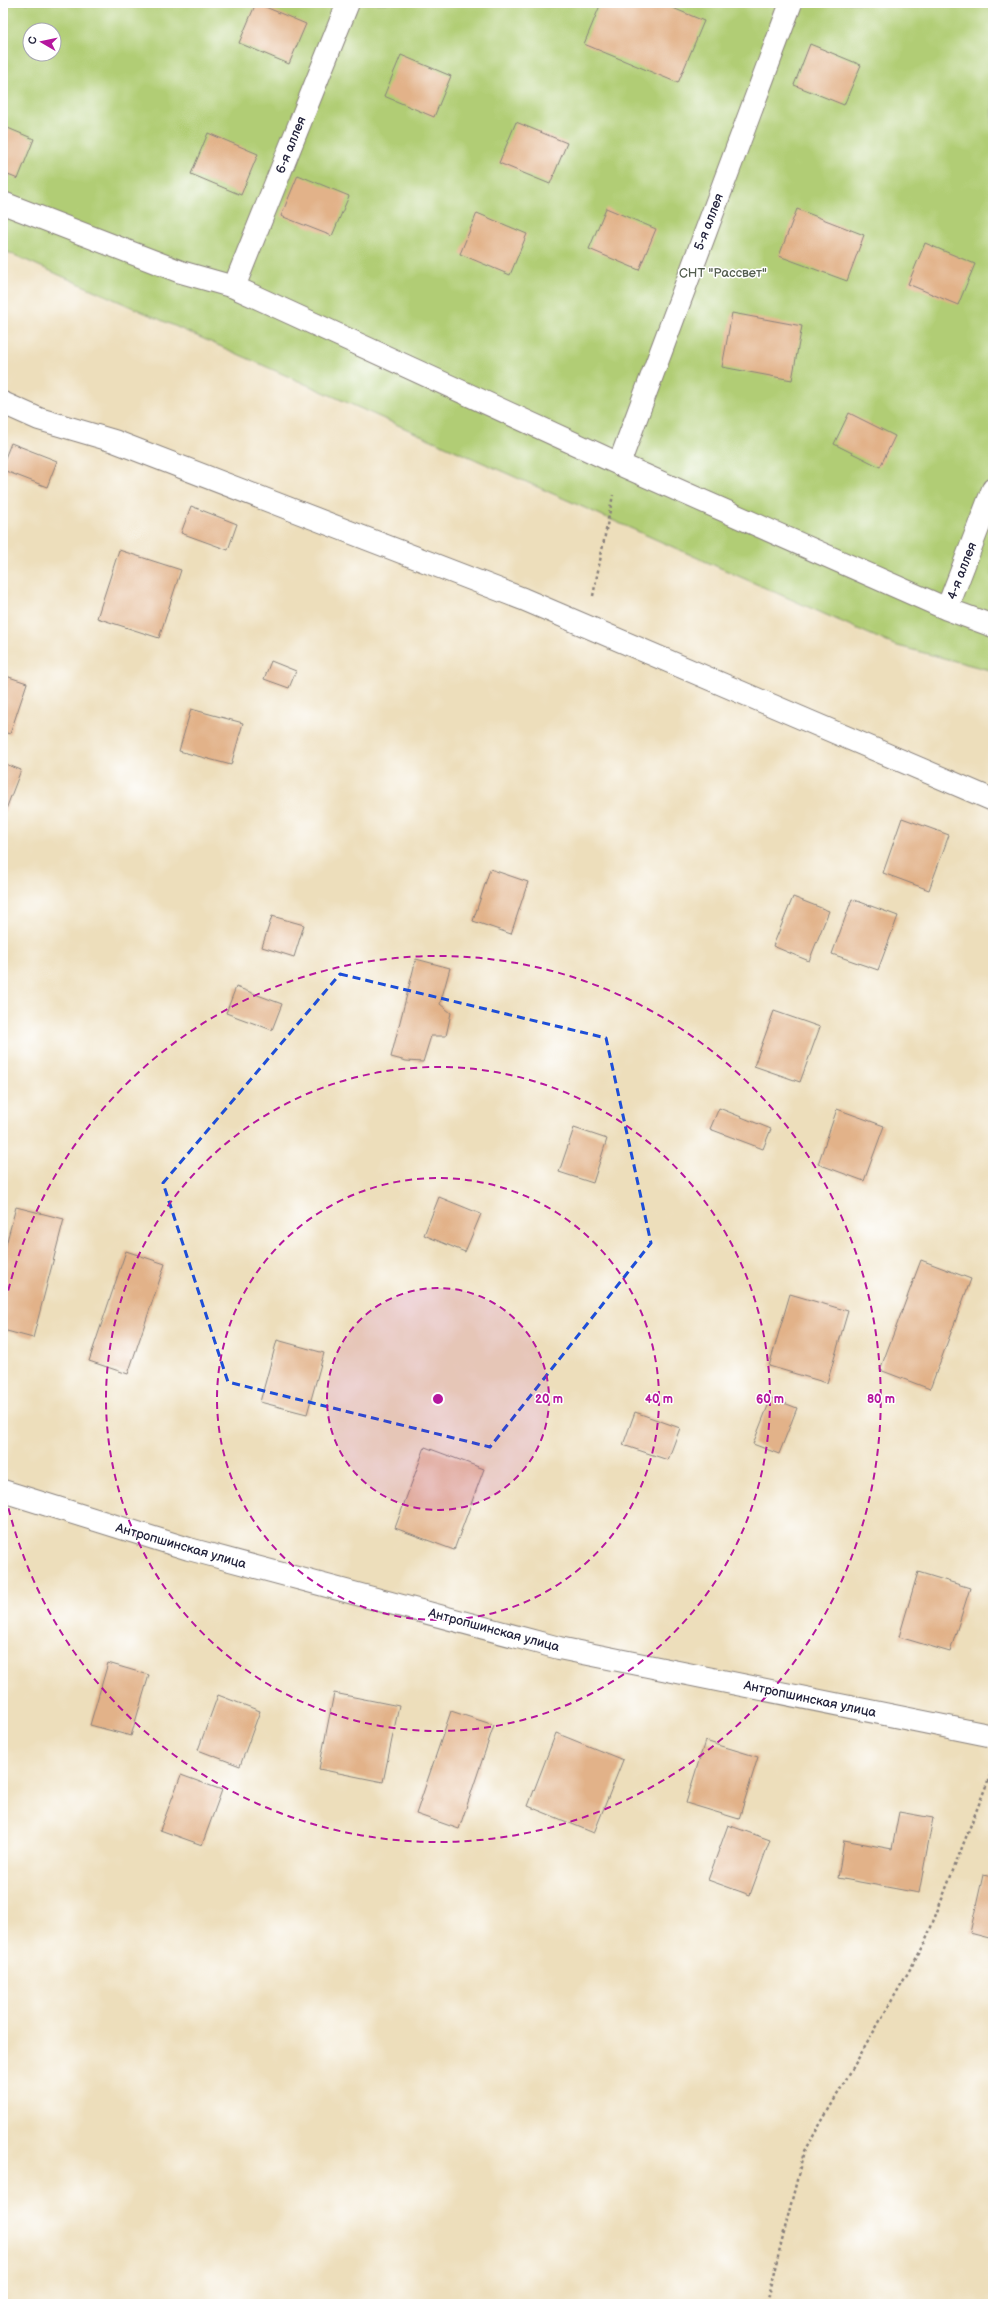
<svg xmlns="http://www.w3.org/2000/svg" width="996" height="2307" viewBox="0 0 996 2307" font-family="'Balsamiq Sans',sans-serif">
	<rect width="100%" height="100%" fill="#fff"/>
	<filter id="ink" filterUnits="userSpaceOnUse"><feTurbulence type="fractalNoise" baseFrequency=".025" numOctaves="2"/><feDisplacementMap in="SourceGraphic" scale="8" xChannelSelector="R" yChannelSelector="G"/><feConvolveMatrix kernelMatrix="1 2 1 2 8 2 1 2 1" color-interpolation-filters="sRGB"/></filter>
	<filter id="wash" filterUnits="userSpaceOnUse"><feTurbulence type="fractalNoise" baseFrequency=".012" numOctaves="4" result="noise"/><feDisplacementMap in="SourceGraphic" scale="16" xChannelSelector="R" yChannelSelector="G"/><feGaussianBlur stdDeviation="0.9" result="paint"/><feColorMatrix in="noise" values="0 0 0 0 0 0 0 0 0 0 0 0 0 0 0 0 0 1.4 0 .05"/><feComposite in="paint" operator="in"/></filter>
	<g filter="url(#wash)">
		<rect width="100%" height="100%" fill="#eddebb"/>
		<!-- green -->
		<path fill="#b1cd74" stroke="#6a7858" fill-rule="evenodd" d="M3,3h990v668l-99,-26 -891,-395zM30,30h24v24h-24z"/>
		<g id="blocks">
			<!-- building -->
			<path fill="#e2b289" d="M256,3l50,21 -17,40 -50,-21z
				M601,3h60l43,18 -26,62 -94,-39z
				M810,44l51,21 -17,40 -50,-20z
				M401,55l50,21 -17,41 -50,-21z
				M516,122l51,21 -17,41 -51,-21z
				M3,126l31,13 -16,40 -15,-6z
				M208,133l50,21 -17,41 -50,-21z
				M298,175l51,21 -17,40 -51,-20z
				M606,208l50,21 -17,41 -50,-21z
				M797,209l67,26 -17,46 -68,-25z
				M477,213l50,21 -17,41 -50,-21z
				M925,243l50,21 -17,41 -50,-21z
				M732,313l70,13 -10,54 -70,-13z
				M849,413l46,23 -15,31 -46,-23z
				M11,443l46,18 -10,26 -44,-17v-7z
				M191,506l46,18 -9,26 -47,-17z
				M119,550l62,20 -22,68 -62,-20z
				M271,661l25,10 -7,17 -25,-9z
				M3,675l24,8 -17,51 -7,-2z
				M191,709l52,14 -12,42 -52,-14z
				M3,763l18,7 -18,47z
				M902,818l47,17 -20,55 -46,-17z
				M490,869l38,13 -17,52 -38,-13z
				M793,897l36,14 -20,50 -36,-15z
				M852,899l46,17 -20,54 -46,-16z
				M272,916l32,9 -10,32 -32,-10z
				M416,959l34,9 -10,36 11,9 -5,23h-15l-8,26 -17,-1 -15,-4z
				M236,987l46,17 -10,26 -46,-17z
				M774,1011l46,16 -20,55 -46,-16z
				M719,1108l52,21 -8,20 -53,-20z
				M837,1109l47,17 -20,55 -46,-17z
				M574,1128l33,11 -14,44 -34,-11z
				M439,1197l42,17 -16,38 -41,-17z
				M16,1207l48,12 -31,119 -30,-8v-74z
				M126,1251l39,13 -37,110 -39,-13z
				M921,1260l50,19 -41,110 -50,-19z
				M790,1294l58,17 -21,72 -58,-17z
				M277,1340l47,13 -17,61 -47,-12z
				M771,1398l26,10 -18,46 -26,-10z
				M635,1412l45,16 -12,32 -45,-15z
				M425,1447l59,22 -30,81 -59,-22z
				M918,1572l52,16 -20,64 -51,-15z
				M108,1663l41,12 -18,61 -41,-11z
				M334,1693l65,13 -16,76 -64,-13z
				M218,1695l42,16 -20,55 -42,-16z
				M451,1711l43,14 -35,104 -43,-15z
				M556,1733l67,27 -29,73 -66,-27z
				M705,1741l53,16 -19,62 -53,-16z
				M181,1775l41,15 -20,55 -42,-15z
				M899,1812l34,6 -14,75 -81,-15 6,-38 48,9z
				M728,1825l42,15 -20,55 -42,-15z
				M983,1875l10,2v62l-23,-6z"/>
		</g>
	</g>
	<g filter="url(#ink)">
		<use href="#blocks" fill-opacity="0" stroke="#88807b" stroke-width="1"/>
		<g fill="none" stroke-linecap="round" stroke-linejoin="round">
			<!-- minor casing -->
			<g stroke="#88807b" stroke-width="24">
				<path id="minor" d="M3,203l178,69 53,15 385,177 328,145 46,17
					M234,287l114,-284
					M3,403l36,16 75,22 409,158 470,201
					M619,464l172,-461
					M947,609l46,-120
					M3,1491l186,58 370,99 434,88"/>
			</g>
			<!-- path -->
			<path stroke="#88807b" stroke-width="2.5" stroke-dasharray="3 3" stroke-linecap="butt" d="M593,596l20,-101
				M766,2304l38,-152 120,-207 69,-177"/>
			<!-- minor -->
			<use href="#minor" stroke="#fff" stroke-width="22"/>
		</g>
	</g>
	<!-- marked area -->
	<path fill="none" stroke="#1d4ed8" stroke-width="3" stroke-dasharray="8 5" stroke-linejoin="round" d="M340,974l266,64 45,205 -161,204 -262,-65 -65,-199z"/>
	<!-- distance rings -->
	<circle cx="438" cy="1399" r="111" fill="#b5179e" fill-opacity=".12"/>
	<g fill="none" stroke="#b5179e" stroke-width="2" stroke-dasharray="7 5">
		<circle cx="438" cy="1399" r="111"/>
		<circle cx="438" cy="1399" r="221"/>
		<circle cx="438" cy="1399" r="332"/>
		<path d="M3 1314A443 443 0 1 1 3 1484"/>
	</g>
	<g text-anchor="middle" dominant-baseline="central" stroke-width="3" stroke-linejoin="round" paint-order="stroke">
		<!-- street labels -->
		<g font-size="13" fill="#22223b" stroke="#fff">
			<text transform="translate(291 145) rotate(-68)">6-я аллея</text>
			<text transform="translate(709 222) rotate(-69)">5-я аллея</text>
			<text transform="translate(962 571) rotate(-69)">4-я аллея</text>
			<text transform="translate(181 1546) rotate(16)">Антропшинская улица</text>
			<text transform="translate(494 1630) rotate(15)">Антропшинская улица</text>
			<text transform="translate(810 1699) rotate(12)">Антропшинская улица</text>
		</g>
		<!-- park labels -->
		<g font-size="13" fill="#545e4f" stroke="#fff">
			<text x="723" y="273">СНТ "Рассвет"</text>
		</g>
	</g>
	<circle cx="438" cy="1399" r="6" fill="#b5179e" stroke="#fff" stroke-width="2"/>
	<g font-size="12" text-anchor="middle" font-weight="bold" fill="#b5179e" stroke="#fff" stroke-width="3" stroke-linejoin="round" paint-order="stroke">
		<text x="549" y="1403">20 m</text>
		<text x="659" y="1403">40 m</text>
		<text x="770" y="1403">60 m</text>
		<text x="881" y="1403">80 m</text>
	</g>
	<!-- margin -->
	<rect width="996" height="2307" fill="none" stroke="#fff" stroke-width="16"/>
	<!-- north arrow -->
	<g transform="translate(42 42) rotate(279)"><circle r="19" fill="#ffffff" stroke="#a7a7b1"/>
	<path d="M0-3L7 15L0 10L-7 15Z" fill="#b5179e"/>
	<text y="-6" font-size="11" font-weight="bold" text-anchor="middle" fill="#22223b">С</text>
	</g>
</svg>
